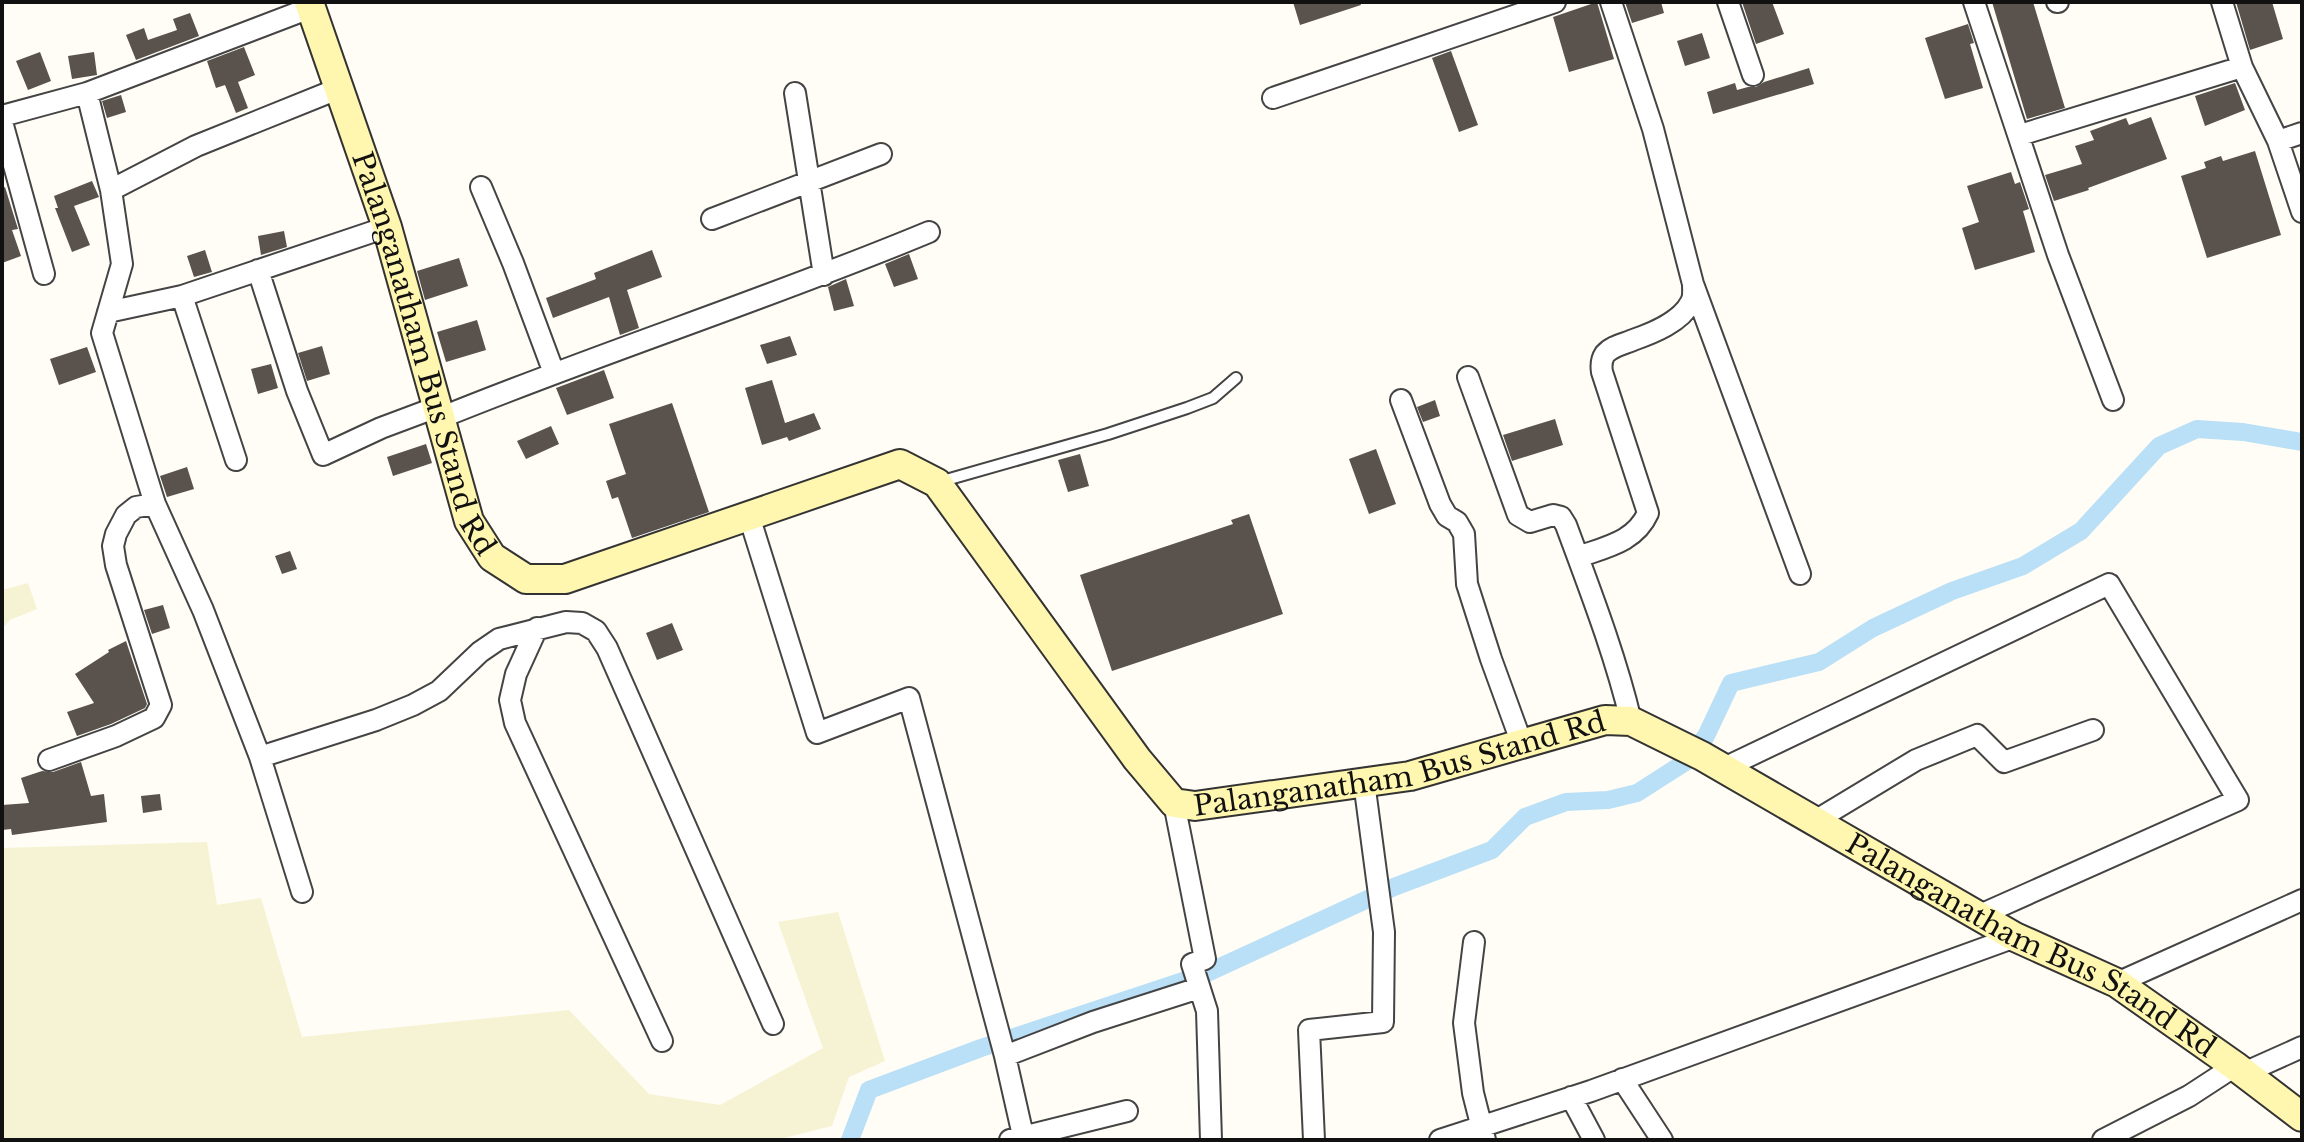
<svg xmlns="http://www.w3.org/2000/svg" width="2304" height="1142" viewBox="0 0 2304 1142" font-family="'Libre Baskerville',serif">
	<rect width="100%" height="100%" fill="#fffdf5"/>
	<!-- farmland -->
	<path fill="#f6f3d4" d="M28,583l9,26 -27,11 -8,9v-39z
		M207,842l10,63 44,-7 41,139 267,-27 80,84 71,11 103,-57 -45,-126 60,-10 47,149 -36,16 -17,49 -56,14h-774v-292z"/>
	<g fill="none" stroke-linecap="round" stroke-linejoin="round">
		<!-- canal -->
		<path stroke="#b9e0f7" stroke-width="18" d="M850,1140l19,-50 112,-42 226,-75 187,-86 98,-37 33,-33 41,-15 42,-2 29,-7 47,-30 22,-27 25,-53 88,-21 54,-34 79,-37 71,-25 58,-35 78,-85 38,-17 46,3 59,10"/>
	</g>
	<!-- building -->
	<path fill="#5a524d" d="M1293,2h67l1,3 -61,20z
		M1597,2l17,57 -45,13 -16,-55z
		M1625,2h36l3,11 -32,10z
		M1742,2h30l12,32 -28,10z
		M1992,2h41l32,106 -38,11z
		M2236,2h36l11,37 -33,11z
		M190,13l9,23 -63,24 -10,-25 18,-7 4,12 29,-10 -4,-11z
		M1968,24l6,19 -4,1 13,44 -38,11 -20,-61z
		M1702,33l8,25 -25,8 -8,-25z
		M244,47l11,28 -17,7 10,26 -12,5 -11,-28 -9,3 -9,-27z
		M1451,51l27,74 -19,7 -27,-74z
		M40,52l11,29 -23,9 -12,-29z
		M94,52l3,23 -25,4 -4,-23z
		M1809,68l5,16 -101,30 -6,-22 28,-9 2,7 11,-3h8l8,-5z
		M2235,83l10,27 -40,16 -10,-30z
		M121,95l5,17 -19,6 -5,-17z
		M2151,117l16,42 -79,29 1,2 -35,11 -9,-26 37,-11 -7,-18 19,-6 -4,-9 36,-13 3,7z
		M2255,151l26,84 -74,23 -26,-82 25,-8 -2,-6 17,-6 2,5z
		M2011,172l4,12 5,-2 9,27 -6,2 12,41 -60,18 -13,-42 17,-6 -12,-36z
		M92,181l7,16 -25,9 16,39 -18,7 -17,-44h3l-4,-12z
		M5,187l13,42 -6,1 9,26 -19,7v-75z
		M284,231l3,16 -26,8 -3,-19z
		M205,250l7,22 -18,5 -7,-21z
		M652,250l10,27 -35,13 12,38 -19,7 -11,-38 -56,21 -7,-20 50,-19 -2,-6z
		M909,254l9,25 -24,8 -9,-23z
		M459,258l9,28 -43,14 -8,-29z
		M846,279l8,27 -20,5 -6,-24z
		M477,320l9,30 -40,12 -9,-30z
		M790,336l7,19 -30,9 -7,-19z
		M322,346l8,28 -23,7 -9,-28z
		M87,347l9,25 -37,13 -9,-26z
		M271,364l7,24 -20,6 -7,-25z
		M604,370l10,28 -47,17 -11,-27z
		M772,380l13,43 29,-10 7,16 -32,12 -2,-4 -25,8 -17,-57z
		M1435,400l5,16 -17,6 -6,-15z
		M672,403l37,109 -77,26 -14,-41 -6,2 -6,-18 20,-7 -17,-50z
		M1555,419l8,26 -51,16 -9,-26z
		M551,426l8,18 -33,15 -9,-18z
		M426,444l6,19 -39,13 -6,-19z
		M1376,449l20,55 -27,10 -20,-55z
		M1080,454l9,32 -21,6 -10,-32z
		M187,467l7,22 -27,8 -7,-21z
		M1249,514l34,100 -171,57 -32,-96 153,-51 -2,-4z
		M290,551l7,18 -15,5 -7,-18z
		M163,605l7,23 -18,6 -8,-24z
		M672,623l11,27 -26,10 -11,-27z
		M126,641l21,63 -2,4 -34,16 -34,12 -10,-24 27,-9 -19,-29 34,-22 -1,-2z
		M81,762l10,34 13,-2 3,28 -95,13 -1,-6 -9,1v-25l27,-2 -8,-25 21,-7 11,1z
		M160,794l2,16 -19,3 -2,-17z"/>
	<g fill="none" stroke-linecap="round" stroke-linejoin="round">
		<!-- lane casing -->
		<g stroke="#444" stroke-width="14">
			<path id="lane" d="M939,482l169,-48 79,-26 26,-10 23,-20"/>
		</g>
		<!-- street casing -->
		<g stroke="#444" stroke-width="24">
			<path id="street" d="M1728,2l25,73
				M1974,2l84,253 55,145
				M2057,2h1
				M2222,2l20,65 36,74 24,71
				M87,93l24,97
				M795,93l29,182
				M1273,98l282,-96
				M2,116l85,-23 223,-85
				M2,122l42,152
				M2020,135l222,-68
				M2278,141l24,-8
				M481,187l32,76 41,110
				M712,219l169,-65
				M258,270l39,121 26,64 58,-27 56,-21
				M1693,284l107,290
				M108,312l74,-16
				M1468,377l50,138 12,7 23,-7 8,2 5,8c24,65 49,129 65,196
				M1401,400l39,104 7,12 10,6 7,12 3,50 24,75 31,85
				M440,418c162,-66 328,-119 489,-186
				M236,460l-54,-164 205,-69
				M749,516l68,217 92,-35 96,358
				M1578,557c28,-10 57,-15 70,-44l-46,-141c-1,-6 -1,-12 3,-18 7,-8 19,-10 28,-14 20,-7 48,-18 58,-38 3,-5 2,-12 2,-18l-40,-155 -42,-127
				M537,628l-21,46 -6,26 5,23 147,318
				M260,757l116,-37 37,-15 26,-14 41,-39 19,-13 67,-17 16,1 14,8 11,17 166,376
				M49,760l67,-24 38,-18 7,-13 -45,-140 -3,-19 3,-12 10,-19 10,-8 19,-3
				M1724,768l385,-184 129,216 -260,116
				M1174,803l31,156 -13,5 15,47 4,129
				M1815,821l101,-61 61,-25 27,27 89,-32
				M302,892l-42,-135 -57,-147 -48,-106 -53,-171 20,-69 -11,-74 85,-44 144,-58
				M1474,942l-10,81 9,70 12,47
				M2117,983l185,-83
				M2244,1073l58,-26
				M1622,1079l40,61
				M1571,1097l23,43
				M1010,1140l117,-29
				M1024,1140l-19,-84 88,-34 106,-34
				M1314,1140l-5,-110 74,-8 1,-90 -20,-150
				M1440,1140l151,-49 424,-154
				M2103,1140l86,-44 46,-30"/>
		</g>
		<!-- secondary casing -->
		<g stroke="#333" stroke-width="32">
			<g id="secondary">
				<path id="s1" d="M309,2l78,225 82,294 23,36 34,22h39l335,-115 37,19 200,276 37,44 21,3 215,-30 195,-56 26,1 71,35 313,181 102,46 118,83 67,51"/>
			</g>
		</g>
		<!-- lane -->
		<use href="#lane" stroke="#fff" stroke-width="10"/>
		<!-- street -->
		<use href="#street" stroke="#fff" stroke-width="20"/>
		<!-- secondary -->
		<use href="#secondary" stroke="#fff6b0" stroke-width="28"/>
	</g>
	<g text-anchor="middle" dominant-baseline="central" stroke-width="8" stroke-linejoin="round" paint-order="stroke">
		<!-- street labels -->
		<g font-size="28" fill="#111" stroke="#fff">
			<text stroke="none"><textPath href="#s1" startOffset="370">Palanganatham Bus Stand Rd</textPath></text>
			<text stroke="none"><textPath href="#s1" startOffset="1690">Palanganatham Bus Stand Rd</textPath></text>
			<text stroke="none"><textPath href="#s1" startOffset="2386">Palanganatham Bus Stand Rd</textPath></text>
		</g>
	</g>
	<!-- border -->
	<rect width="2304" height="1142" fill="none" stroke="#111111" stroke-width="8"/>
</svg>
